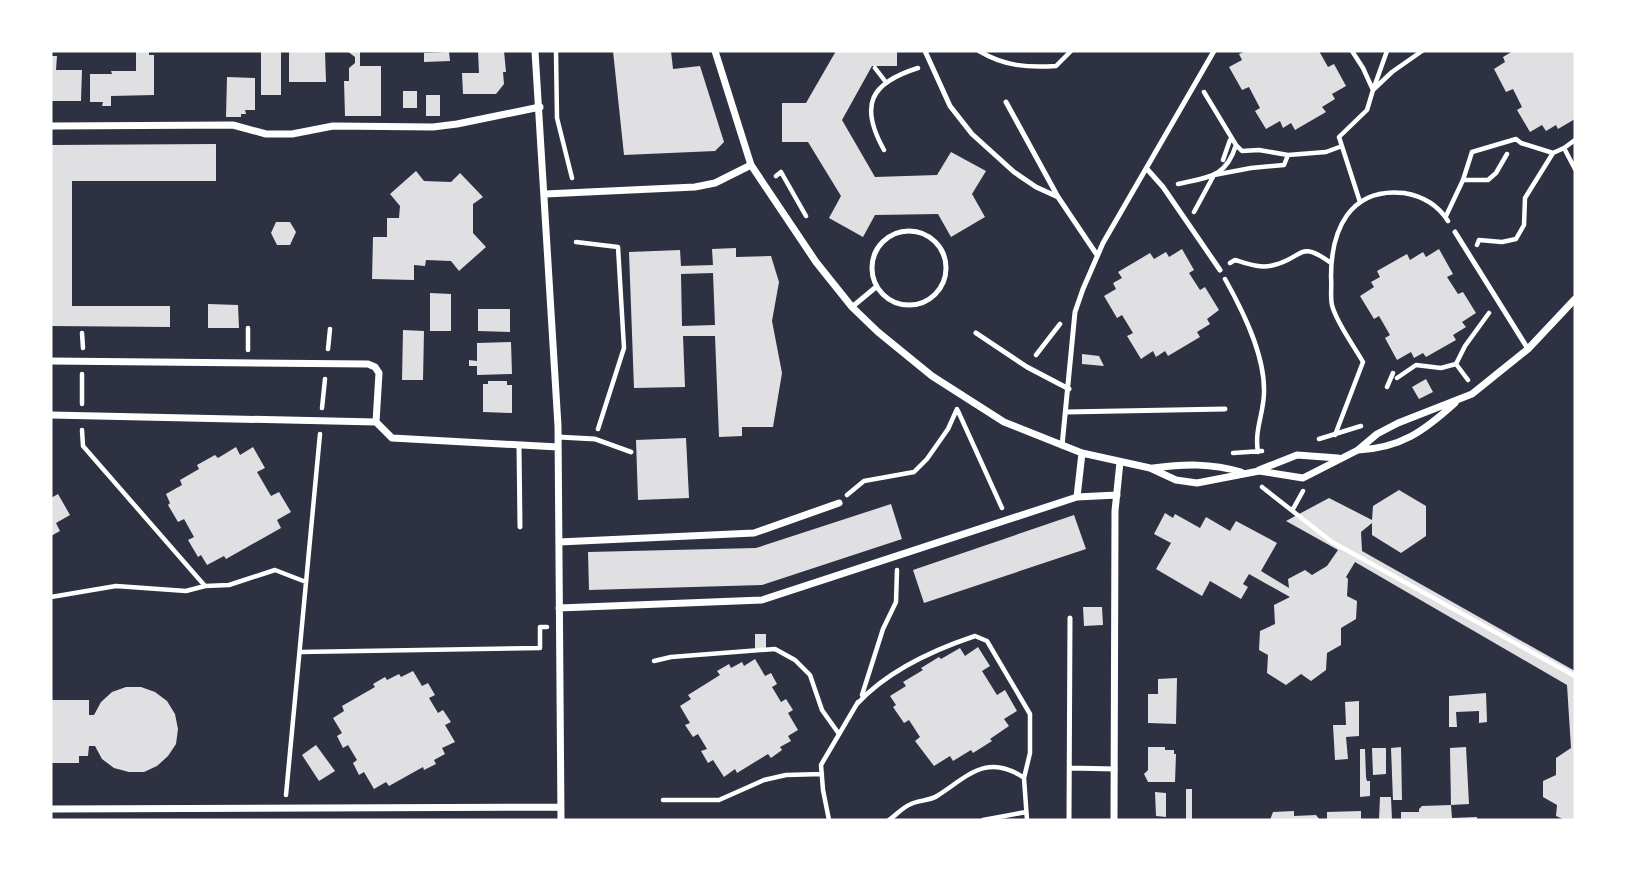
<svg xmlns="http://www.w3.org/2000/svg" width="1626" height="871" viewBox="0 0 1626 871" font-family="Helvetica,sans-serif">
	<rect width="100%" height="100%" fill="#2d3142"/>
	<!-- building -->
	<path fill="#e0e0e3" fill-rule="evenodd" d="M136,51h13v4h5v40l-43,1v10h-9l1,-4h-13v-28h22l-1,-3h25z
		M289,51h36l1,31h-37z
		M347,51h13v15h21v50h-36l-1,-35h5v-13l6,-5v-6z
		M478,51h26l2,21h-3l1,12 -8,10h-33l-1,-21h17z
		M613,51h58l2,18 27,-3 24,76 -9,9 -91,4z
		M836,51h61v15h-25l-30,54 33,57 62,-2 14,-23 35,19 -14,23 13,23 -34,20 -13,-23 -63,1 -12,22 -34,-19 12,-22 -33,-54h-26v-39h24z
		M1246,51h73l9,16 6,-3 12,22 -14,8 3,5 -13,8 4,5 -31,18 -4,-7 -8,5 -3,-7 -14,8 -11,-18 5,-3 -11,-21 -7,3 -13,-23 13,-7 -3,-6z
		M1513,51h62v68l-17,10 -2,-4 -10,6 -4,-6 -12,7 -13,-22 5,-3 -9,-18 -7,3 -12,-23 11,-7 -2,-5z
		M261,52h20v43h-20z
		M449,52l1,9 -26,1v-9z
		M51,56h6l-1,14h26l-1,31h-30z
		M227,77l28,1v32h-10l1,4h-5v3h-15z
		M403,91h14v17h-14z
		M426,95h14v21h-14z
		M216,144v37h-144v125h98v21l-119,-1v-181z
		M416,171l8,10 27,1 9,-9 23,24 -10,7v29l13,14 -27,24 -8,-10 -25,-1 -1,6 -11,-1v15l-42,-1 1,-42h14v-19h12l1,-12 -10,-12z
		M276,222h14l6,10 -6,13h-13l-6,-12z
		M736,248v9l35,-1 8,26 -7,39 10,52 -9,54h-31v9l-23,1 -4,-101h-32l2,51 -51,1 -5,-136 51,-2 1,16 32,-1 -1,-16zM713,273l2,52 -33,1 -1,-52z
		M1182,249l12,21 -5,3 11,17 5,-3 14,23 -12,9 3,5 -13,8 3,5 -32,19 -3,-5 -9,6 -3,-6 -12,8 -14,-23 6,-3 -11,-18 -5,3 -13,-22 12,-7 -3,-6 9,-5 -4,-6 32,-19 4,6 12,-7 3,5z
		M1439,249l14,25 -6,3 11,17 5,-2 13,21 -14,9 4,5 -13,8 3,5 -30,17 -3,-4 -9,5 -3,-6 -14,8 -12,-22 5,-3 -11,-19 -5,3 -14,-23 14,-9 -3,-5 9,-5 -3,-6 30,-17 3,6 13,-8 3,5z
		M430,293l21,1v37h-21z
		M208,304l30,1 1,23h-31z
		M478,309h32v23l-32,-1z
		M403,330l21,1 -1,49h-21z
		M511,342l1,32 -35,1v-9h-8v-6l8,1v-18z
		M1082,354l17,2 5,10 -22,-2z
		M1426,379l7,13 -14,7 -7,-12z
		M488,381h19v4h5v28l-29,-1v-28h5z
		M686,438l3,60 -51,2 -2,-60z
		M236,447l4,8 13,-8 12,21 -8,4 14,24 8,-4 12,20 -14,8 4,8 -55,31 -2,-3 -17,9 -6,-10 -3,2 -10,-17 6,-3 -10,-18 -6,3 -10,-17 2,-2 -4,-9 16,-9 -2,-5 19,-11 -2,-4 18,-10 3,3z
		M1399,490l27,16v30l-25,17 -29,-18v-12l-11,9 1,19 213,120v149h-10l-9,-4 1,-11 -14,-8v-16l13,-6v-17l15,-10 -4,-63 -212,-123 -9,15 2,2 -1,17 10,5 -1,18 -15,9v17l-14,8 -1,17 -15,11 -10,-7 -15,11 -19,-12 1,-18 -9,-5 1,-19 15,-7 -1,-19 16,-8 -41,-23 -6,10 5,3 -7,12 -31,-18 -8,15 -46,-27 15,-26 -17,-9 11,-21 8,5 2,-4 25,14 6,-11 24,14 6,-10 41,22 -16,28 28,17 -1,-9 17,-9 7,5 15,-9 11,-16 -52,-29 43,-23 43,22 1,-14z
		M58,494l12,21 -14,8 4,8 -9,5v-38z
		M891,504l11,35 -140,46 -173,5 -1,-38 168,-4z
		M1074,515l12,34 -162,54 -11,-33z
		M1083,607h19l1,18 -19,1z
		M755,634h11v14l-11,1z
		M978,647l12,19 -8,5 15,24 8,-5 12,21 -13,8 5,7 -19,13 2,2 -19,12 -2,-3 -18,11 -3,-5 -16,10 -19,-25 5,-4 -11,-17 -5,3 -11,-16 3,-2 -6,-9 16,-10 -3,-4 20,-12 -2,-2 18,-11 2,2 19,-11 5,8z
		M755,659l10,17 6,-3 6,11 -5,3 9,15 5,-3 7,11 -5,3 10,17 -10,6 3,5 -11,6 2,3 -11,8 -3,-4 -31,19 -2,-4 -11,8 -11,-17 -5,3 -7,-12 6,-2 -9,-15 -5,3 -8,-12 5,-2 -10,-17 11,-7 -3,-4 32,-20 -3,-4 12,-7 2,4 11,-6 2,4z
		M413,671l9,15 6,-3 7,12 -6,3 9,15 5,-3 8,12 -6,3 10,17 -13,6 3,6 -11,6 2,4 -12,6 -1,-3 -34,19 -3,-4 -12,7 -10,-17 -5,3 -6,-12 4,-3 -9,-15 -5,3 -6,-12 5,-3 -9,-15 11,-7 -2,-5 33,-19 -2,-3 12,-7 2,3 12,-6 2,3z
		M1177,678l-1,46 -28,-1v-29h10v-15z
		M126,687h15l14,5 12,9 8,13 3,15 -2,15 -8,12 -11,10 -13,6h-15l-15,-4 -12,-9 -7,-13h-6l-1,10h-9v7h-28v-63h38v15h5l7,-13 11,-10z
		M1486,693l1,29 -8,1v-12l-23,1 1,15h-8v-31z
		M1359,701v35l-13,1 2,22 -13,1 -2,-35h13l-1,-23z
		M316,745l19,26 -16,10 -17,-26z
		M1148,747h17v3h9v4h2l-1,28h-27l-4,-8 4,-4z
		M1401,747l1,53h-9l-2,-52z
		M1466,747l3,57 -18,1 -1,-57z
		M1372,748h14v26l-13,1z
		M1360,749h5l1,28 1,4h3v15l-10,1z
		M1186,789h6v31h-6z
		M1155,792l11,1v24l-10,-1z
		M1380,797h11l1,23h-13z
		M1451,805l1,13 25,-1v3h-76v-8h18v-3l3,-3z
		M1294,811v5l22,-1 4,5h-50l3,-8z
		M1361,811v9h-34v-8z"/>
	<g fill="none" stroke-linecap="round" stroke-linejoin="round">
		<!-- path -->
		<path stroke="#fff" stroke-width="4.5" d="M556,51l1,67 15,60
			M979,51c25,15 49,17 77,15l15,-15
			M1352,51l11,17 10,22
			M875,68l10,13
			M1373,90l14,-39
			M1575,140l-11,8 11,21
			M1236,145l6,6 17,-1 29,5
			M884,150c-25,-45 -14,-67 34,-82
			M1223,160l7,-20
			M776,176l5,-4 25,44
			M1463,180h25l8,-7 11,-19
			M1178,184c30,-7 48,-6 58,-39l-32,-53
			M1360,202l-21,-65 28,-27 6,-20 19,-18 30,-21
			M1194,212l20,-37 37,-7 33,-3 4,-10 38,-3 16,-6
			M1446,216l17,-36 9,-28 44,-13 5,4 32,10
			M576,242l42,5 6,101 -26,81
			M1477,245l2,-5 23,2 14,-3 8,-14 1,-27 28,-45 11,-5
			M1230,263l5,-3c13,4 26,9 39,5 30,-7 24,-26 57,-2
			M1225,279c18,32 40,76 39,113 0,21 -10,38 -6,60
			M82,333l1,15
			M328,349l2,-20
			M248,350v-22
			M1036,355l24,-31
			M1456,364l12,16
			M1397,378l19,-13 25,3 15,-4 9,-18 24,-33
			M1387,387l6,-14
			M82,404v-30
			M322,408l3,-29
			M958,411l44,97
			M82,430l1,16 122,140
			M1335,435l28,-73c-9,-16 -27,-40 -31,-57 -2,-8 0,-19 -1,-28 0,-46 18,-90 73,-84 18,3 34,12 44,28
			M1319,439l42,-13
			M1233,453l29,-2
			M1262,487l70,55 243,134
			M847,495l17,-14 50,-9 13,-13 21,-30 9,-20
			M1293,509l10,-18
			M51,597l65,-11 70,5 19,-5 24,-1 46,-15 31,12
			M300,652l240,-4v-21h7
			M654,661l17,-4 104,-8 20,11 15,15 12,35 17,24
			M862,695l21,-66 13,-27 1,-32
			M857,704c30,-33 76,-54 118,-68l12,5 43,73v39l-6,25
			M286,795l34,-361
			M663,800h56l45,-20 22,-5 36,-1
			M829,820l-6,-30 -2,-25 37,-63
			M889,820c7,-5 14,-13 22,-16 8,-4 18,-3 26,-8 30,-19 50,-44 87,-18l3,42
			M983,820l43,-8"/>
		<!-- service -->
		<path stroke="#fff" stroke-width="5" d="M925,51l25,55 22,28 42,38 22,15 22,10 39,58
			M1006,102l52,95
			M1147,169l16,18 57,83
			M872 268a37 37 0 1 1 74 0a37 37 0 1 1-74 0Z
			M1455,232l73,117
			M852,307l24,-20
			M976,333l51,34 42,22
			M1066,412l159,-3
			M558,437l37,2 36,13
			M519,445l1,82
			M1062,446l13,-134 8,-23 20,-46 111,-192
			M1070,768l45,1
			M1069,820l1,-202"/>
		<!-- minor -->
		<path stroke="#fff" stroke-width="7" d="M535,51l23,375 3,394
			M715,51l36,114 65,97 36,45 26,25 54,44 72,46 78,31 68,15 26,12 21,3 62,-12 44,7 55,-28 19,-16 21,-11 74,-29 56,-45 47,-50
			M51,126l182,-1 33,9h26l41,-8 100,1 24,-3 83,-17
			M545,194l150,-7 20,-4 36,-18
			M51,361l317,3 7,3 4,6 -3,49
			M51,415l325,7 16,16 166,9
			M1358,450c43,-2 66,-19 97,-47
			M1153,468c31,-4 58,-5 88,4
			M1259,470l38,-15 41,3
			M1077,497l5,-44
			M559,542l195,-9 85,-30
			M559,608l203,-8 315,-103 40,-2
			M51,809l510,-2
			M1114,820l1,-309 5,-49"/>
	</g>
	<!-- border -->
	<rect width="1626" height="871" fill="none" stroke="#ffffff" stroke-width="105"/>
</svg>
